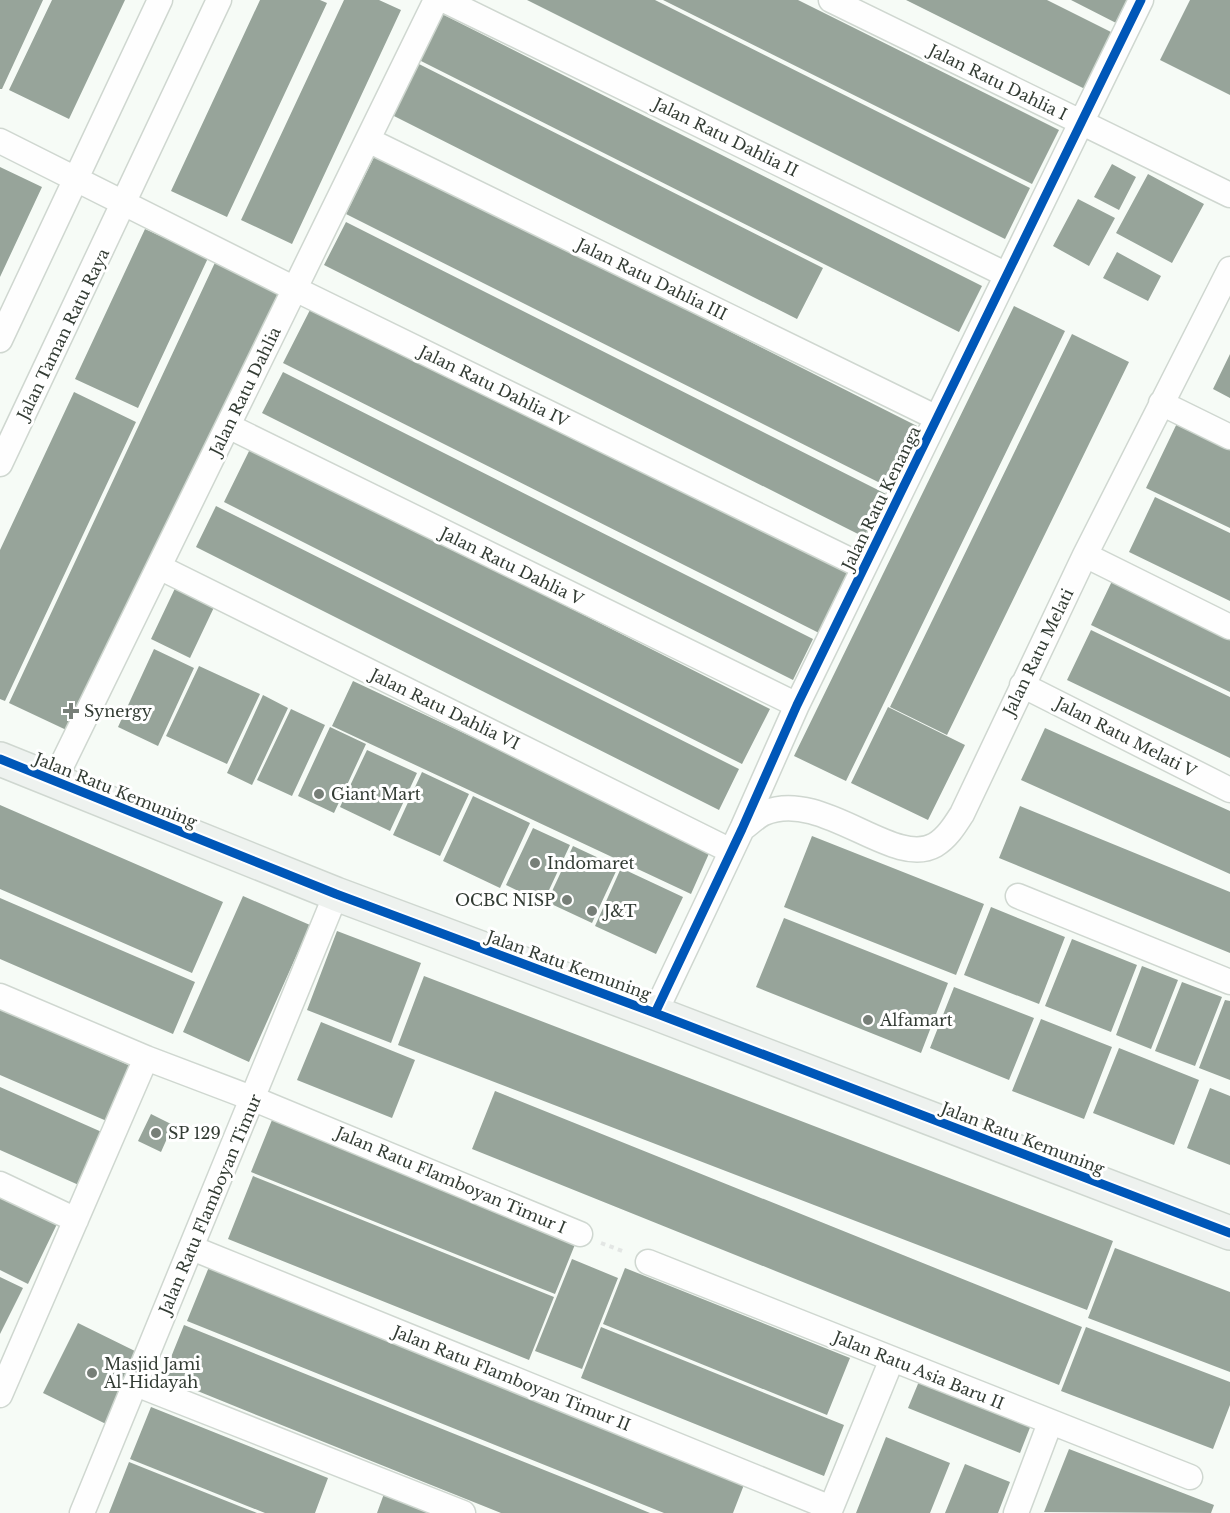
<svg xmlns="http://www.w3.org/2000/svg" width="1230" height="1513" viewBox="0 0 1230 1513" font-family="'Libre Baskerville',serif">
	<rect width="100%" height="100%" fill="#f6fbf6"/>
	<!-- building -->
	<path fill="#97a49a" d="M0,0h43l-41,89h-2z
		M52,0h73l-56,119 -60,-29z
		M260,0h60l7,3 -100,214 -56,-26z
		M344,0h35l22,10 -109,234 -51,-24z
		M527,0h128l375,188 -25,51z
		M663,0h135l261,130 -27,54z
		M906,0h141l72,36 -28,56z
		M1071,0h64l-13,26z
		M1190,0h40v95l-70,-35z
		M442,14l540,272 -23,46 -540,-272z
		M417,63l406,205 -26,51 -405,-204z
		M376,153l541,273 -31,60 -540,-272z
		M1112,164l24,13 -17,33 -25,-13z
		M0,167l42,20 -42,90z
		M1148,174l56,30 -32,59 -56,-30z
		M1078,199l37,19 -26,48 -36,-20z
		M346,222l540,272 -22,43 -540,-272z
		M145,229l63,29 -70,150 -63,-29z
		M1117,252l44,24 -13,25 -45,-23z
		M219,254l68,32 -210,449 -68,-32z
		M313,304l538,271 -30,59 -538,-271z
		M1014,306l51,25 -219,450 -52,-25z
		M1072,334l57,28 -182,373 -57,-28z
		M1230,354v44l-17,-9z
		M283,372l530,267 -20,41 -531,-267z
		M74,392l62,30 -131,279 -5,-2v-149z
		M1180,417l50,24v87l-84,-40z
		M251,447l519,262 -28,55 -518,-262z
		M1155,497l75,36v68l-101,-49z
		M216,506l523,263 -20,41 -523,-263z
		M1113,579l117,56v57l-139,-67z
		M178,582l39,19 -27,57 -39,-19z
		M1091,630l139,67v61l-163,-78z
		M154,649l40,19 -36,78 -40,-19z
		M199,666l61,28 -33,70 -61,-28z
		M353,681l358,168 -20,45 -359,-168z
		M263,695l25,13 -36,77 -25,-12z
		M888,707l77,38 -37,75 -77,-37z
		M291,709l34,16 -33,71 -35,-16z
		M330,727l36,17 -32,69 -36,-17z
		M1045,728l185,83v63l-209,-94z
		M367,750l50,23 -27,58 -50,-24z
		M422,772l47,22 -29,62 -47,-21z
		M473,796l57,27 -30,65 -57,-27z
		M0,805l223,97 -31,71 -192,-84z
		M1020,806l210,86v61l-231,-95z
		M533,828l37,17 -27,58 -37,-18z
		M812,836l172,68 -28,71 -172,-68z
		M573,846l45,21 -26,56 -45,-21z
		M621,868l62,29 -27,57 -61,-28z
		M243,896l67,29 -61,137 -66,-30z
		M0,898l195,84 -22,52 -173,-75z
		M991,907l74,30 -26,67 -75,-29z
		M784,918l164,65 -27,70 -165,-66z
		M337,931l84,32 -30,80 -84,-33z
		M1072,939l65,26 -26,67 -66,-26z
		M1142,966l36,14 -27,69 -35,-14z
		M424,976l689,265 -26,69 -689,-265z
		M1182,982l40,15 -27,69 -40,-15z
		M954,987l80,31 -25,62 -79,-32z
		M1225,1000l5,1v79l-31,-12z
		M0,1009l133,58 -24,55 -109,-47z
		M1041,1019l71,28 -28,72 -72,-28z
		M321,1022l94,38 -23,58 -95,-38z
		M1119,1048l80,32 -25,65 -81,-32z
		M0,1087l104,46 -23,53 -81,-36z
		M1210,1088l20,8v69l-43,-17z
		M495,1091l587,236 -23,58 -587,-236z
		M151,1114l22,11 -12,27 -23,-11z
		M274,1115l304,122 -23,57 -304,-122z
		M253,1176l301,121 -25,63 -301,-121z
		M0,1194l58,28 -30,62 -28,-14z
		M1115,1248l115,44v80l-142,-54z
		M572,1259l46,19 -36,91 -47,-18z
		M211,1262l536,215 -14,36h-69l-477,-192z
		M625,1268l225,90 -23,57 -224,-91z
		M0,1277l23,11 -23,46z
		M78,1323l63,31 -35,70 -63,-31z
		M184,1325l415,167 51,21h-149l-237,-95 -101,-41z
		M601,1327l243,98 -20,51 -243,-98z
		M1086,1327l144,55v23l-17,44 -152,-58z
		M920,1379l111,46 -11,28 -112,-45z
		M151,1407l177,71 -13,35h-50l-135,-54z
		M886,1437l64,26 -20,50h-74z
		M1069,1449l145,56 -3,8 -167,-1z
		M129,1462l110,44 18,7h-148z
		M965,1464l45,18 -12,31h-53z
		M385,1491l54,22h-62z"/>
	<g fill="none" stroke-linecap="round" stroke-linejoin="round">
		<!-- street casing -->
		<g stroke="#cfd7d0" stroke-width="27">
			<path id="street" d="M444,0l563,275
				M831,0l399,195
				M368,140l569,278
				M0,141l295,148 569,278
				M0,340l160,-340
				M1161,403l69,34
				M228,426l569,279
				M0,464l219,-464
				M1085,555l145,72
				M159,567l572,284
				M1022,685l208,105
				M54,781l382,-781
				M742,829c7,-5 15,-13 22,-16 58,-25 129,56 171,32 12,-7 20,-20 27,-31l123,-259 145,-286
				M1018,896l212,86
				M0,996l146,62 108,41 326,135
				M655,1013l87,-184 55,-124 344,-705
				M0,1184l76,36
				M192,1248l639,260
				M648,1262l542,215
				M136,1384l327,129
				M0,1395l146,-337
				M82,1513l254,-619
				M829,1513l63,-154
				M1016,1513l34,-90"/>
		</g>
		<!-- secondary casing -->
		<g stroke="#cfd7d0" stroke-width="36">
			<path id="secondary" d="M0,759l336,135 319,119 575,220"/>
		</g>
		<!-- path -->
		<path stroke="#e3e6e4" stroke-width="4" stroke-dasharray="4.5 4.5" stroke-linecap="butt" d="M601,1243l24,9"/>
		<!-- street -->
		<use href="#street" stroke="#fefefe" stroke-width="24"/>
		<!-- secondary -->
		<use href="#secondary" stroke="#eef2ef" stroke-width="33"/>
		<!-- cycleway casing -->
		<g stroke="#fff" stroke-width="13">
			<path id="cycleway" d="M0,759l336,135 319,119 575,220
				M655,1013l87,-184 55,-124 344,-705"/>
		</g>
		<!-- cycleway -->
		<use href="#cycleway" stroke="#0057b8" stroke-width="9"/>
	</g>
	<!-- markers -->
	<g fill="#777f78" stroke="#fff" stroke-width="2">
		<path d="M68 702h6v6h6v6h-6v6h-6v-6h-6v-6h6z"/>
		<circle cx="319" cy="794" r="6"/>
		<circle cx="535" cy="863" r="6"/>
		<circle cx="567" cy="900" r="6"/>
		<circle cx="592" cy="911" r="6"/>
		<circle cx="868" cy="1020" r="6"/>
		<circle cx="156" cy="1133" r="6"/>
		<circle cx="92" cy="1373" r="6"/>
	</g>
	<g text-anchor="middle" dominant-baseline="central" stroke-width="6" stroke-linejoin="round" paint-order="stroke">
		<!-- street labels -->
		<g font-size="16" fill="#333c34" stroke="#fff">
			<text transform="translate(998 82) rotate(26)">Jalan Ratu Dahlia I</text>
			<text transform="translate(726 137) rotate(26)">Jalan Ratu Dahlia II</text>
			<text transform="translate(652 279) rotate(26)">Jalan Ratu Dahlia III</text>
			<text transform="translate(63 334) rotate(-64)">Jalan Taman Ratu Raya</text>
			<text transform="translate(494 386) rotate(26)">Jalan Ratu Dahlia IV</text>
			<text transform="translate(245 391) rotate(-64)">Jalan Ratu Dahlia</text>
			<text transform="translate(881 498) rotate(-64)">Jalan Ratu Kenanga</text>
			<text transform="translate(512 566) rotate(26)">Jalan Ratu Dahlia V</text>
			<text transform="translate(1038 652) rotate(-64)">Jalan Ratu Melati</text>
			<text transform="translate(445 709) rotate(26)">Jalan Ratu Dahlia VI</text>
			<text transform="translate(1126 737) rotate(27)">Jalan Ratu Melati V</text>
			<text transform="translate(116 790) rotate(22)">Jalan Ratu Kemuning</text>
			<text transform="translate(569 965) rotate(20)">Jalan Ratu Kemuning</text>
			<text transform="translate(1023 1138) rotate(21)">Jalan Ratu Kemuning</text>
			<text transform="translate(451 1180) rotate(23)">Jalan Ratu Flamboyan Timur I</text>
			<text transform="translate(210 1204) rotate(-67)">Jalan Ratu Flamboyan Timur</text>
			<text transform="translate(919 1370) rotate(22)">Jalan Ratu Asia Baru II</text>
			<text transform="translate(512 1378) rotate(22)">Jalan Ratu Flamboyan Timur II</text>
		</g>
		<!-- poi labels -->
		<g font-size="16" fill="#333c34" stroke="#fff" text-anchor="start">
			<text x="84" y="711">Synergy</text>
			<text x="331" y="794">Giant Mart</text>
			<text x="547" y="863">Indomaret</text>
			<text x="555" y="900" text-anchor="end">OCBC NISP</text>
			<text x="604" y="911">J&amp;T</text>
			<text x="880" y="1020">Alfamart</text>
			<text x="168" y="1133">SP 129</text>
			<text x="104" y="1364">Masjid Jami<tspan x="104" dy="18">Al-Hidayah</tspan></text>
		</g>
	</g>
</svg>
